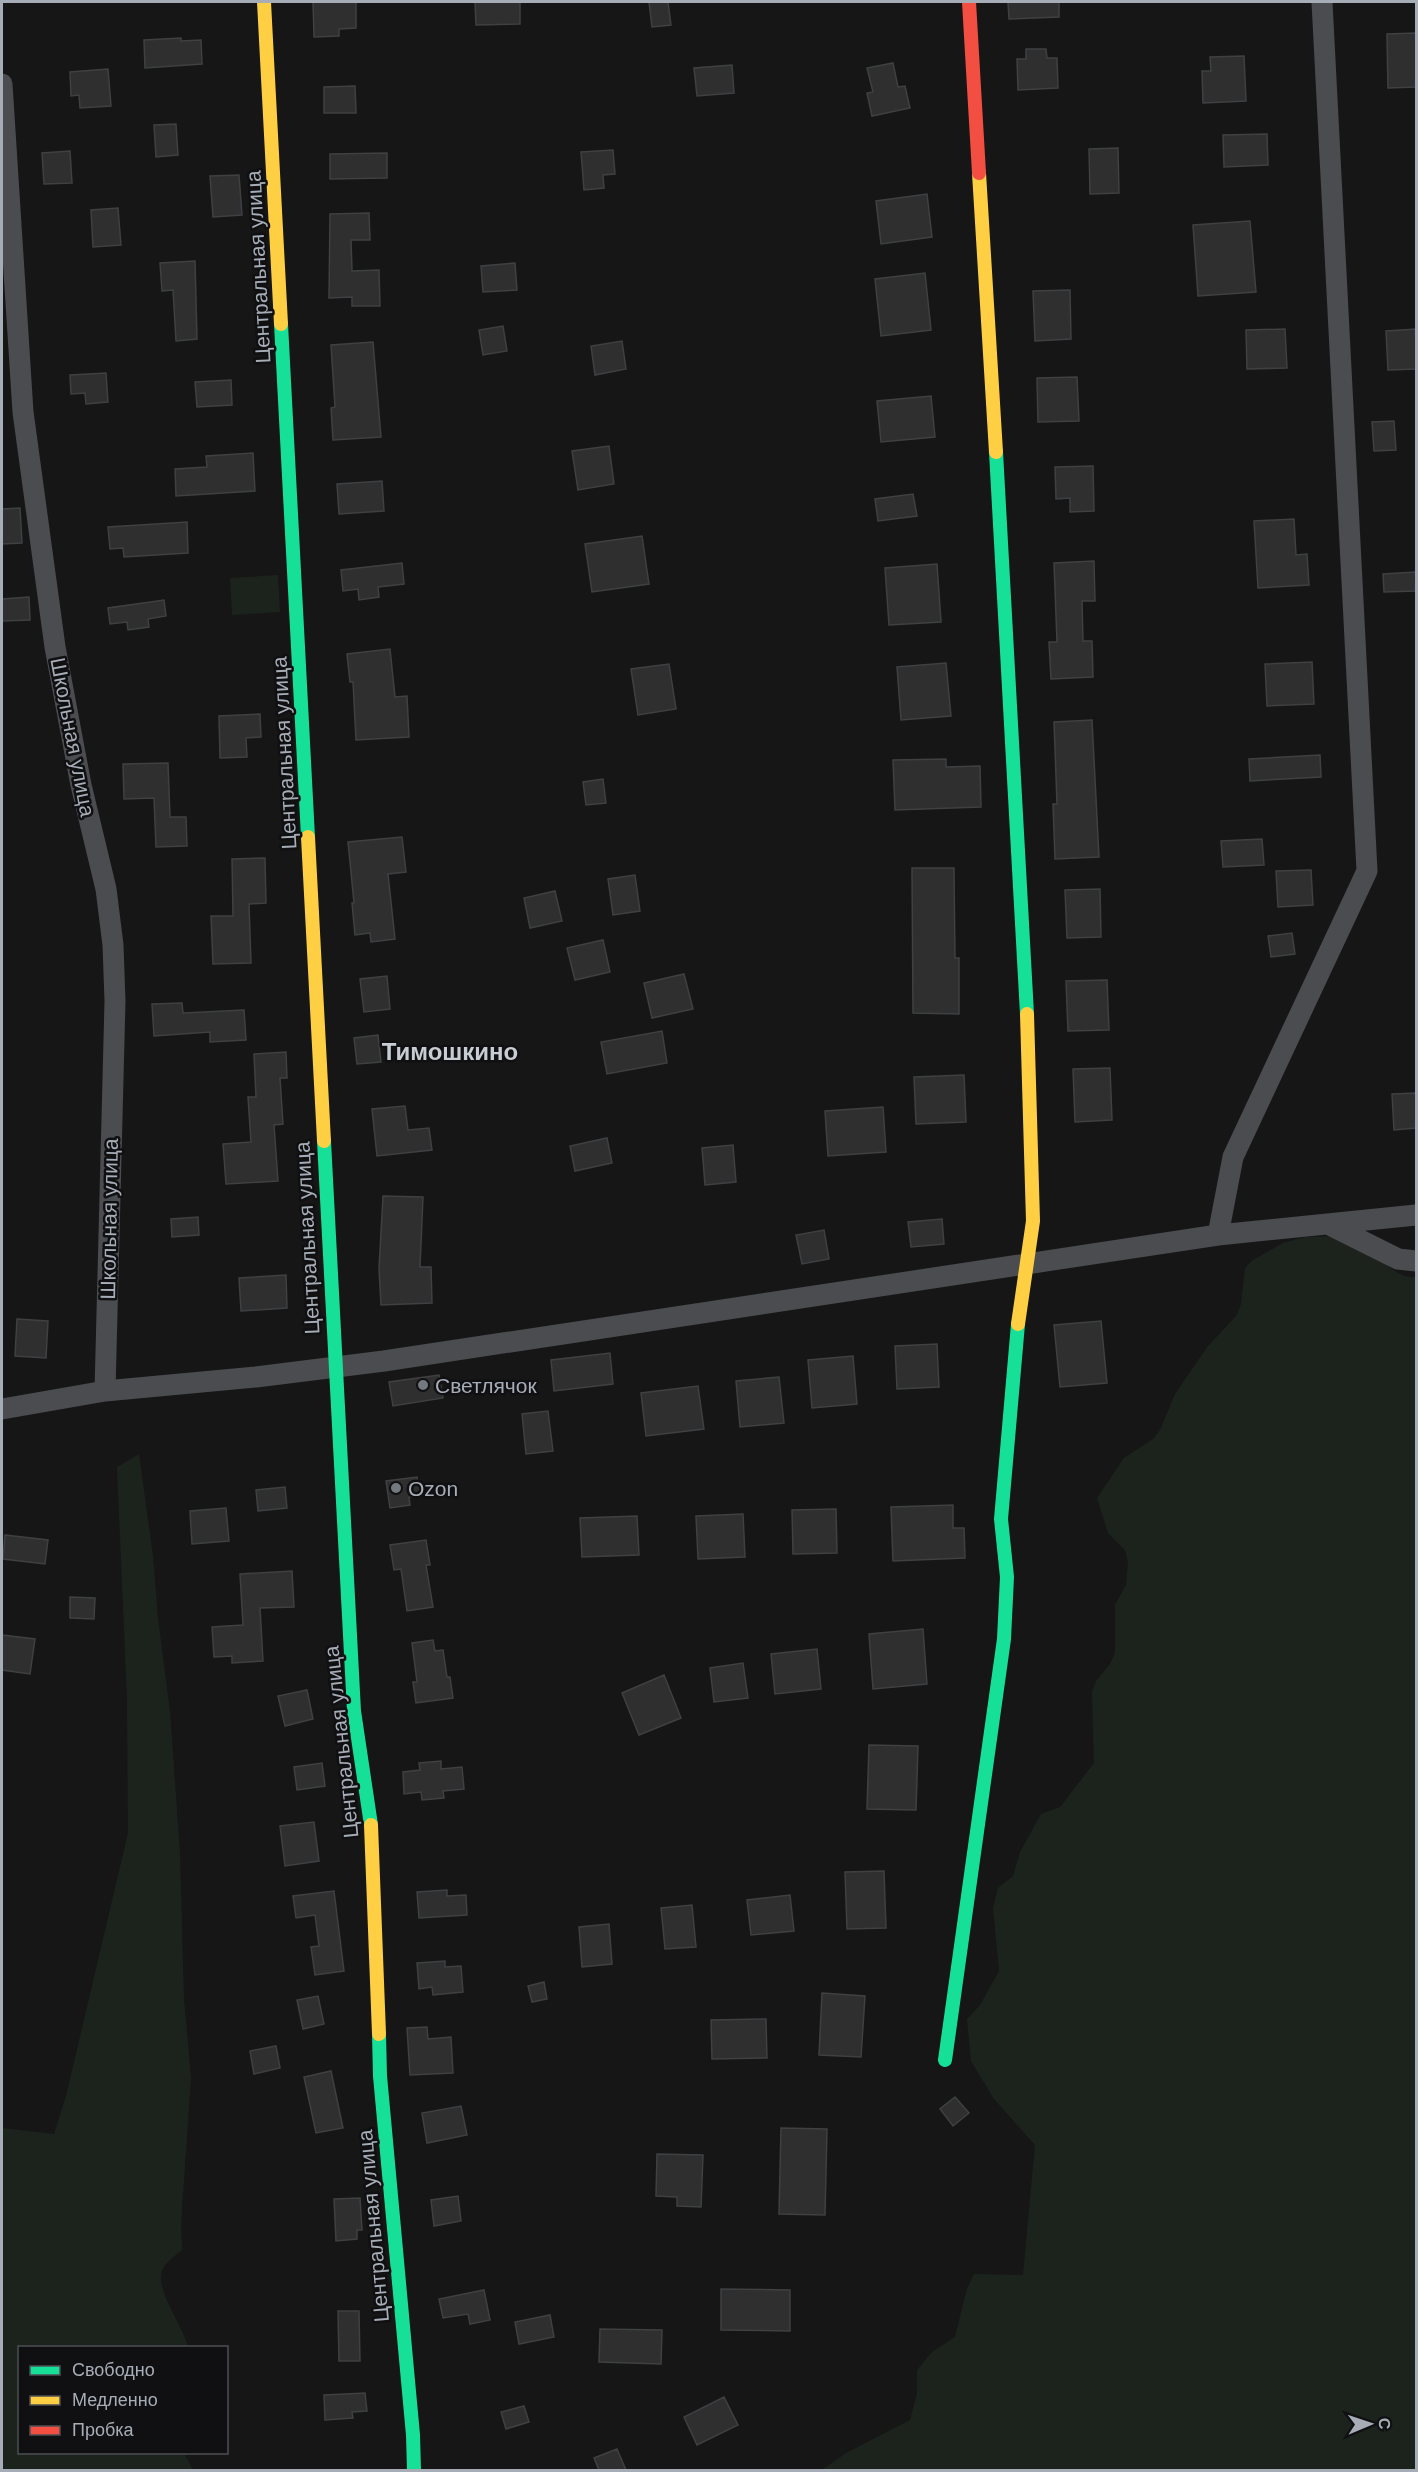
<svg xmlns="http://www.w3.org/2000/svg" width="1418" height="2472" viewBox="0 0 1418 2472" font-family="Arial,sans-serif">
	<rect width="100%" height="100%" fill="#161616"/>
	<!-- green -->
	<path fill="#1c231d" d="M278,575l2,37 -48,3 -2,-37z
		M1305,1237c20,-1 37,-1 56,7 19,10 32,35 55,33v1193h-594l24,-17 64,-33 7,-26v-24l15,-18 23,-15 12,-48 7,-15 49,1 12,-130 -41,-46 -23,-38 -4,-42 13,-14 19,-34 -6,-63 5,-20 15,-12 7,-24 21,-38 19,-7 34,-44 -2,-71 4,-11 14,-17 5,-11v-48l11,-20 2,-23 -3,-12 -17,-17 -11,-35 27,-40 29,-19 7,-9 15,-36 33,-48 29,-31 4,-11 4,-36 8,-8 30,-17z
		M139,1454l14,102 5,62 12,93 10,142 4,146 7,79 -10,146 1,26c-7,6 -17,12 -20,21 -7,18 22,57 26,76l-168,1v104l164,1 9,17h-191v-342l52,6 12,-38 62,-263 -1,-134 -10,-232z"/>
	<!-- building -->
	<path fill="#2f2f30" stroke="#3e4042" stroke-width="1.5" d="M313,2h43v26l-17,1v7l-25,1z
		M475,2h45v22l-44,1z
		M649,2h19l3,23 -19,2z
		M1008,2h51v15l-50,2z
		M1416,33v54l-28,1 -1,-54z
		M181,38v3l20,-1 1,24 -57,4 -1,-28z
		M1026,49h20l1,9h10l1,30 -40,2 -1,-31h9z
		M1244,56l2,45 -43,2 -1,-32h9l-1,-14z
		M893,63l5,24 7,-1 5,22 -38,8 -5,-23 6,-1 -6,-24z
		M732,65l2,28 -37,3 -3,-28z
		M108,69l3,37 -31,2 -1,-13 -8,1 -1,-24z
		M355,86l1,27h-32v-26z
		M176,124l2,31 -22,2 -2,-32z
		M1267,134l1,31 -44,2 -1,-32z
		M1118,148l1,45 -29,1 -1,-45z
		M613,150l2,24 -12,1 1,13 -20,2 -3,-38z
		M70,151l2,32 -28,1 -2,-31z
		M387,153v25l-57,1v-25z
		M239,175l3,40 -29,2 -3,-41z
		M927,194l5,43 -51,7 -5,-43z
		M118,208l3,37 -28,2 -2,-37z
		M369,213l1,27h-19l1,31 27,-1 1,36h-28v-9l-23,1 1,-84z
		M1250,221l6,71 -58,4 -5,-71z
		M195,261l2,78 -21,2 -3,-51 -11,1 -2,-28z
		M515,263l2,27 -34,2 -2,-26z
		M925,273l6,57 -50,6 -6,-57z
		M1070,290l1,49 -36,2 -2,-50z
		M503,326l4,25 -24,4 -4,-25z
		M1285,329l2,39 -40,1 -1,-39z
		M1416,329v40l-28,1 -2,-39z
		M622,341l4,28 -31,6 -4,-29z
		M373,342l8,95 -48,3 -2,-32 4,-1 -4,-62z
		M106,373l2,29 -22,2 -1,-11 -14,1 -1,-19z
		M1077,377l2,44 -41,1 -1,-44z
		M231,380l1,25 -35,2 -2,-25z
		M931,396l4,41 -54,5 -4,-41z
		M1394,421l2,29 -22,1 -2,-29z
		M609,446l5,38 -36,6 -6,-39z
		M253,453l2,38 -79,5 -1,-27 32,-2 -1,-11z
		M1093,466l1,45 -24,1v-14l-14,1 -1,-32z
		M382,481l2,30 -45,3 -2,-30z
		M913,494l4,22 -39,5 -3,-22z
		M20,508l2,35 -20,1v-35z
		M1294,519l2,36 11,-1 2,31 -51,3 -4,-67z
		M187,522l1,31 -64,4 -1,-9 -13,1 -2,-22z
		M642,536l7,48 -57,8 -7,-48z
		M1094,561l1,40h-13l1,40h9l1,36 -42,2 -2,-37h8l-3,-79z
		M402,563l2,21 -26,3 1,10 -20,3 -1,-11 -15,2 -2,-21z
		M937,564l4,58 -52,3 -4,-57z
		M1416,572v19l-32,1 -1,-18z
		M29,597l1,23 -28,1v-22z
		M164,600l2,16 -18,3 1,8 -21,3 -1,-8 -17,2 -2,-16z
		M390,649l5,48 12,-1 2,41 -53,3 -3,-58h-3l-3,-28z
		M1312,662l2,42 -47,2 -2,-42z
		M946,663l5,53 -50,4 -4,-53z
		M669,664l7,45 -38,6 -7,-46z
		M260,714l1,23 -15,1 1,19 -27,1 -1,-42z
		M1092,720l7,137 -44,2 -2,-55h4l-3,-82z
		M1320,755l1,22 -71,4 -1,-22z
		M946,759v8l34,-1 1,41 -86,3 -2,-50z
		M168,763l2,54h16l1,29 -31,1 -2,-49 -30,1 -1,-35z
		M603,779l3,24 -20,2 -3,-23z
		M402,837l4,35 -18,2 7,65 -24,3 -1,-9 -15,2 -3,-32h2l-6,-61z
		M1262,839l2,26 -41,2 -2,-26z
		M265,858l1,45 -17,1 2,59 -38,1 -2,-48h22l-1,-57z
		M912,868h42l1,90h4v56l-46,-1z
		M1311,870l2,35 -35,2 -2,-36z
		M635,875l5,36 -27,4 -5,-36z
		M1100,889l1,48 -34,1 -2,-48z
		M555,891l7,30 -32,7 -6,-30z
		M1292,933l3,21 -24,3 -3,-21z
		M603,940l7,32 -35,8 -8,-32z
		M684,974l9,35 -41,9 -8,-35z
		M387,976l3,33 -26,3 -4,-33z
		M1107,980l2,50 -41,1 -2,-50z
		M182,1003l1,10 61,-3 2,30 -36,2v-10l-56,4 -2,-32z
		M662,1031l5,32 -60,11 -6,-32z
		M378,1035l3,27 -24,2 -3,-26z
		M286,1052l1,26h-7l3,46 -9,1 4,56 -52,3 -3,-40 28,-2 -3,-45h8l-2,-43z
		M1110,1068l2,52 -37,2 -2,-53z
		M964,1075l2,47 -50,2 -2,-47z
		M1416,1093v35l-22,2 -2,-36z
		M405,1106l3,24 21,-2 3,22 -55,6 -5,-47z
		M883,1107l3,45 -58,4 -3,-45z
		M607,1138l5,25 -37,8 -5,-25z
		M733,1145l3,37 -31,3 -3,-37z
		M383,1196l40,1 -3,70h11l1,36 -51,2 -2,-36z
		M198,1217l1,18 -27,2 -1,-18z
		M942,1219l2,25 -33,3 -3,-25z
		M824,1230l5,29 -27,5 -6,-29z
		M286,1275l1,33 -46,3 -2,-33z
		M17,1319l31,2 -2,37 -31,-2z
		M1101,1321l6,62 -47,4 -6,-62z
		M937,1344l2,43 -42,2 -2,-43z
		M610,1353l3,31 -59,7 -3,-31z
		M853,1356l4,48 -45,4 -4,-48z
		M439,1375l4,23 -50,8 -4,-24z
		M779,1377l5,46 -44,4 -4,-46z
		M698,1386l6,43 -58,7 -5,-43z
		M548,1411l5,40 -27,3 -4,-40z
		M417,1477l3,19 -11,1 1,8 -20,3 -4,-27z
		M285,1487l2,21 -29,3 -2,-21z
		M953,1505v23h11l1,30 -72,3 -2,-54z
		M226,1508l3,33 -37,3 -2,-33z
		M836,1509l1,44 -44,1 -1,-44z
		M743,1514l2,43 -47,2 -2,-43z
		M637,1516l2,39 -57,2 -2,-39z
		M5,1535l43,5 -3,24 -42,-5z
		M426,1540l4,25h-4l7,42 -26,4 -6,-42 -7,1 -4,-25z
		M292,1571l2,36 -34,1 3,53 -31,2v-7l-18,1 -2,-30 31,-2 -3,-51z
		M70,1597l25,1 -1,21 -24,-1z
		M923,1629l4,55 -54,5 -4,-55z
		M2,1635l33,4 -5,35 -28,-4z
		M433,1640l2,11 8,-1 4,27h3l3,21 -37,5 -3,-21h4l-5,-39z
		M817,1649l4,40 -46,5 -4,-40z
		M743,1663l5,35 -34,4 -4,-34z
		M664,1675l17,43 -42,17 -17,-42z
		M307,1690l6,29 -28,7 -7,-30z
		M869,1745l49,1 -2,64 -49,-1z
		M441,1761v8l21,-2 2,22 -21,2 1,7 -22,2 -1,-8 -17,2 -1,-22 17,-2 -1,-7z
		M322,1763l3,23 -28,4 -3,-23z
		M314,1822l5,39 -34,5 -5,-40z
		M884,1871l2,57 -39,1 -2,-57z
		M447,1890v6l19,-1 1,20 -48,3 -2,-26z
		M334,1891l10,80 -29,4 -4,-28 8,-1 -4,-31 -19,3 -3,-22z
		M790,1895l4,36 -43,4 -4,-35z
		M692,1905l4,42 -31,2 -4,-41z
		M609,1924l3,40 -30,3 -3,-40z
		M445,1961v6l16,-1 2,26 -30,3 -1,-8 -13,2 -2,-26z
		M544,1982l3,17 -15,3 -4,-16z
		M822,1993l43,3 -4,61 -42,-2z
		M318,1996l6,28 -21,5 -6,-29z
		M766,2019l1,39 -55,1 -1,-39z
		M427,2027l1,12 23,-2 2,36 -43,2 -3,-47z
		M276,2046l4,22 -26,6 -4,-23z
		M331,2071l12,57 -27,5 -12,-56z
		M955,2097l14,16 -16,13 -13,-17z
		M461,2106l6,29 -40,8 -5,-30z
		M781,2128l46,1 -2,86 -46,-1z
		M657,2154l46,1 -2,52 -24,-1v-9l-21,-1z
		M458,2196l3,25 -27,5 -3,-26z
		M360,2198l2,32h-5v9l-21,2 -2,-42z
		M721,2289l69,1v41l-69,-1z
		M484,2290l6,30 -20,4 -2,-10 -25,4 -4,-19z
		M338,2311h21l1,50h-21z
		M550,2315l4,22 -35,7 -4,-22z
		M600,2329l62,1 -1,34 -62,-2z
		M365,2393l2,18 -15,1 1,6 -28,2 -1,-25z
		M724,2397l14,28 -41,20 -13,-28z
		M524,2406l5,16 -23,7 -5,-17z
		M617,2449l9,21h-27l-5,-12z"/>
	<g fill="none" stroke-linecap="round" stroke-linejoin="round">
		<!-- street -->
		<path stroke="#4a4c4f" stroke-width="21" d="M2,84l21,328 32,235 26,138 25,104 7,56 2,56 -10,390
			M1330,1225l68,34 18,2
			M1218,1235l15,-78 134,-286 -45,-869
			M2,1409l103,-18 151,-14 128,-16 834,-126 198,-20"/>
		<!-- fast -->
		<path stroke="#16e098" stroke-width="14" d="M281,324l27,513
			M996,452l31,562
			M324,1141l30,570 17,114
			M379,2034l1,42 33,359 1,35
			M945,2060l59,-421 3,-62 -6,-58 17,-195"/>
		<!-- slow -->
		<path stroke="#ffcf43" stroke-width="14" d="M264,2l17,322
			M979,173l17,279
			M308,837l16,304
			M1018,1324l15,-103 -6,-207
			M371,1825l8,209"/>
		<!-- jam -->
		<path stroke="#f24e42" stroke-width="14" d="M969,2l10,171"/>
	</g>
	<!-- markers -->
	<g fill="#74787f" stroke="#101012" stroke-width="2">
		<circle cx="423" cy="1385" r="6"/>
		<circle cx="396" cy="1488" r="6"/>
	</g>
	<g text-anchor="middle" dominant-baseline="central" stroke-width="5" stroke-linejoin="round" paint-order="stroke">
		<!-- street labels -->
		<g font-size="21" fill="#a7adb7" stroke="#101012">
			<text transform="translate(258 267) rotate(-93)">Центральная улица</text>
			<text transform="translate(73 737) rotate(79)">Школьная улица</text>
			<text transform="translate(284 753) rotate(-93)">Центральная улица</text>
			<text transform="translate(109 1219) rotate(-89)">Школьная улица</text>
			<text transform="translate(307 1238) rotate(-93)">Центральная улица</text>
			<text transform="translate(341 1742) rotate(-96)">Центральная улица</text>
			<text transform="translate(373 2226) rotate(-95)">Центральная улица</text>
		</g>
		<!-- poi labels -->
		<g font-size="21" fill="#a7adb7" stroke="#101012" text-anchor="start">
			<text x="435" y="1385">Светлячок</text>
			<text x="408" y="1488">Ozon</text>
		</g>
		<!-- quarter labels -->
		<g font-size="24" font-weight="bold" fill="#c8ccd3" stroke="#101012">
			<text x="450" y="1051">Тимошкино</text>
		</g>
	</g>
	<!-- border -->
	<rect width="1418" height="2472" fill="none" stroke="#a7adb7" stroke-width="6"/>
	<!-- legend -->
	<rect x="18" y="2346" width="210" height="108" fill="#101012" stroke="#4c4f54" stroke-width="1.5"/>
	<rect x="30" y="2366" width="30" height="9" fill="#16e098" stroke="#4c4f54" stroke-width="1.5"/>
	<text x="72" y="2376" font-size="18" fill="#a7adb7">Свободно</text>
	<rect x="30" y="2396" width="30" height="9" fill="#ffcf43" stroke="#4c4f54" stroke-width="1.5"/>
	<text x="72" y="2406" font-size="18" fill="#a7adb7">Медленно</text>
	<rect x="30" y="2426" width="30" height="9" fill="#f24e42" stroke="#4c4f54" stroke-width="1.5"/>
	<text x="72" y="2436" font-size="18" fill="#a7adb7">Пробка</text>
	<!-- north arrow -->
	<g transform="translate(1370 2424) rotate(88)" stroke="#101012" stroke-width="4.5" paint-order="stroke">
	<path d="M0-4.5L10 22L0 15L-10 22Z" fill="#a7adb7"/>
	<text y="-9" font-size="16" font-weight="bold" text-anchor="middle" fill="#a7adb7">С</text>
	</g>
</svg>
